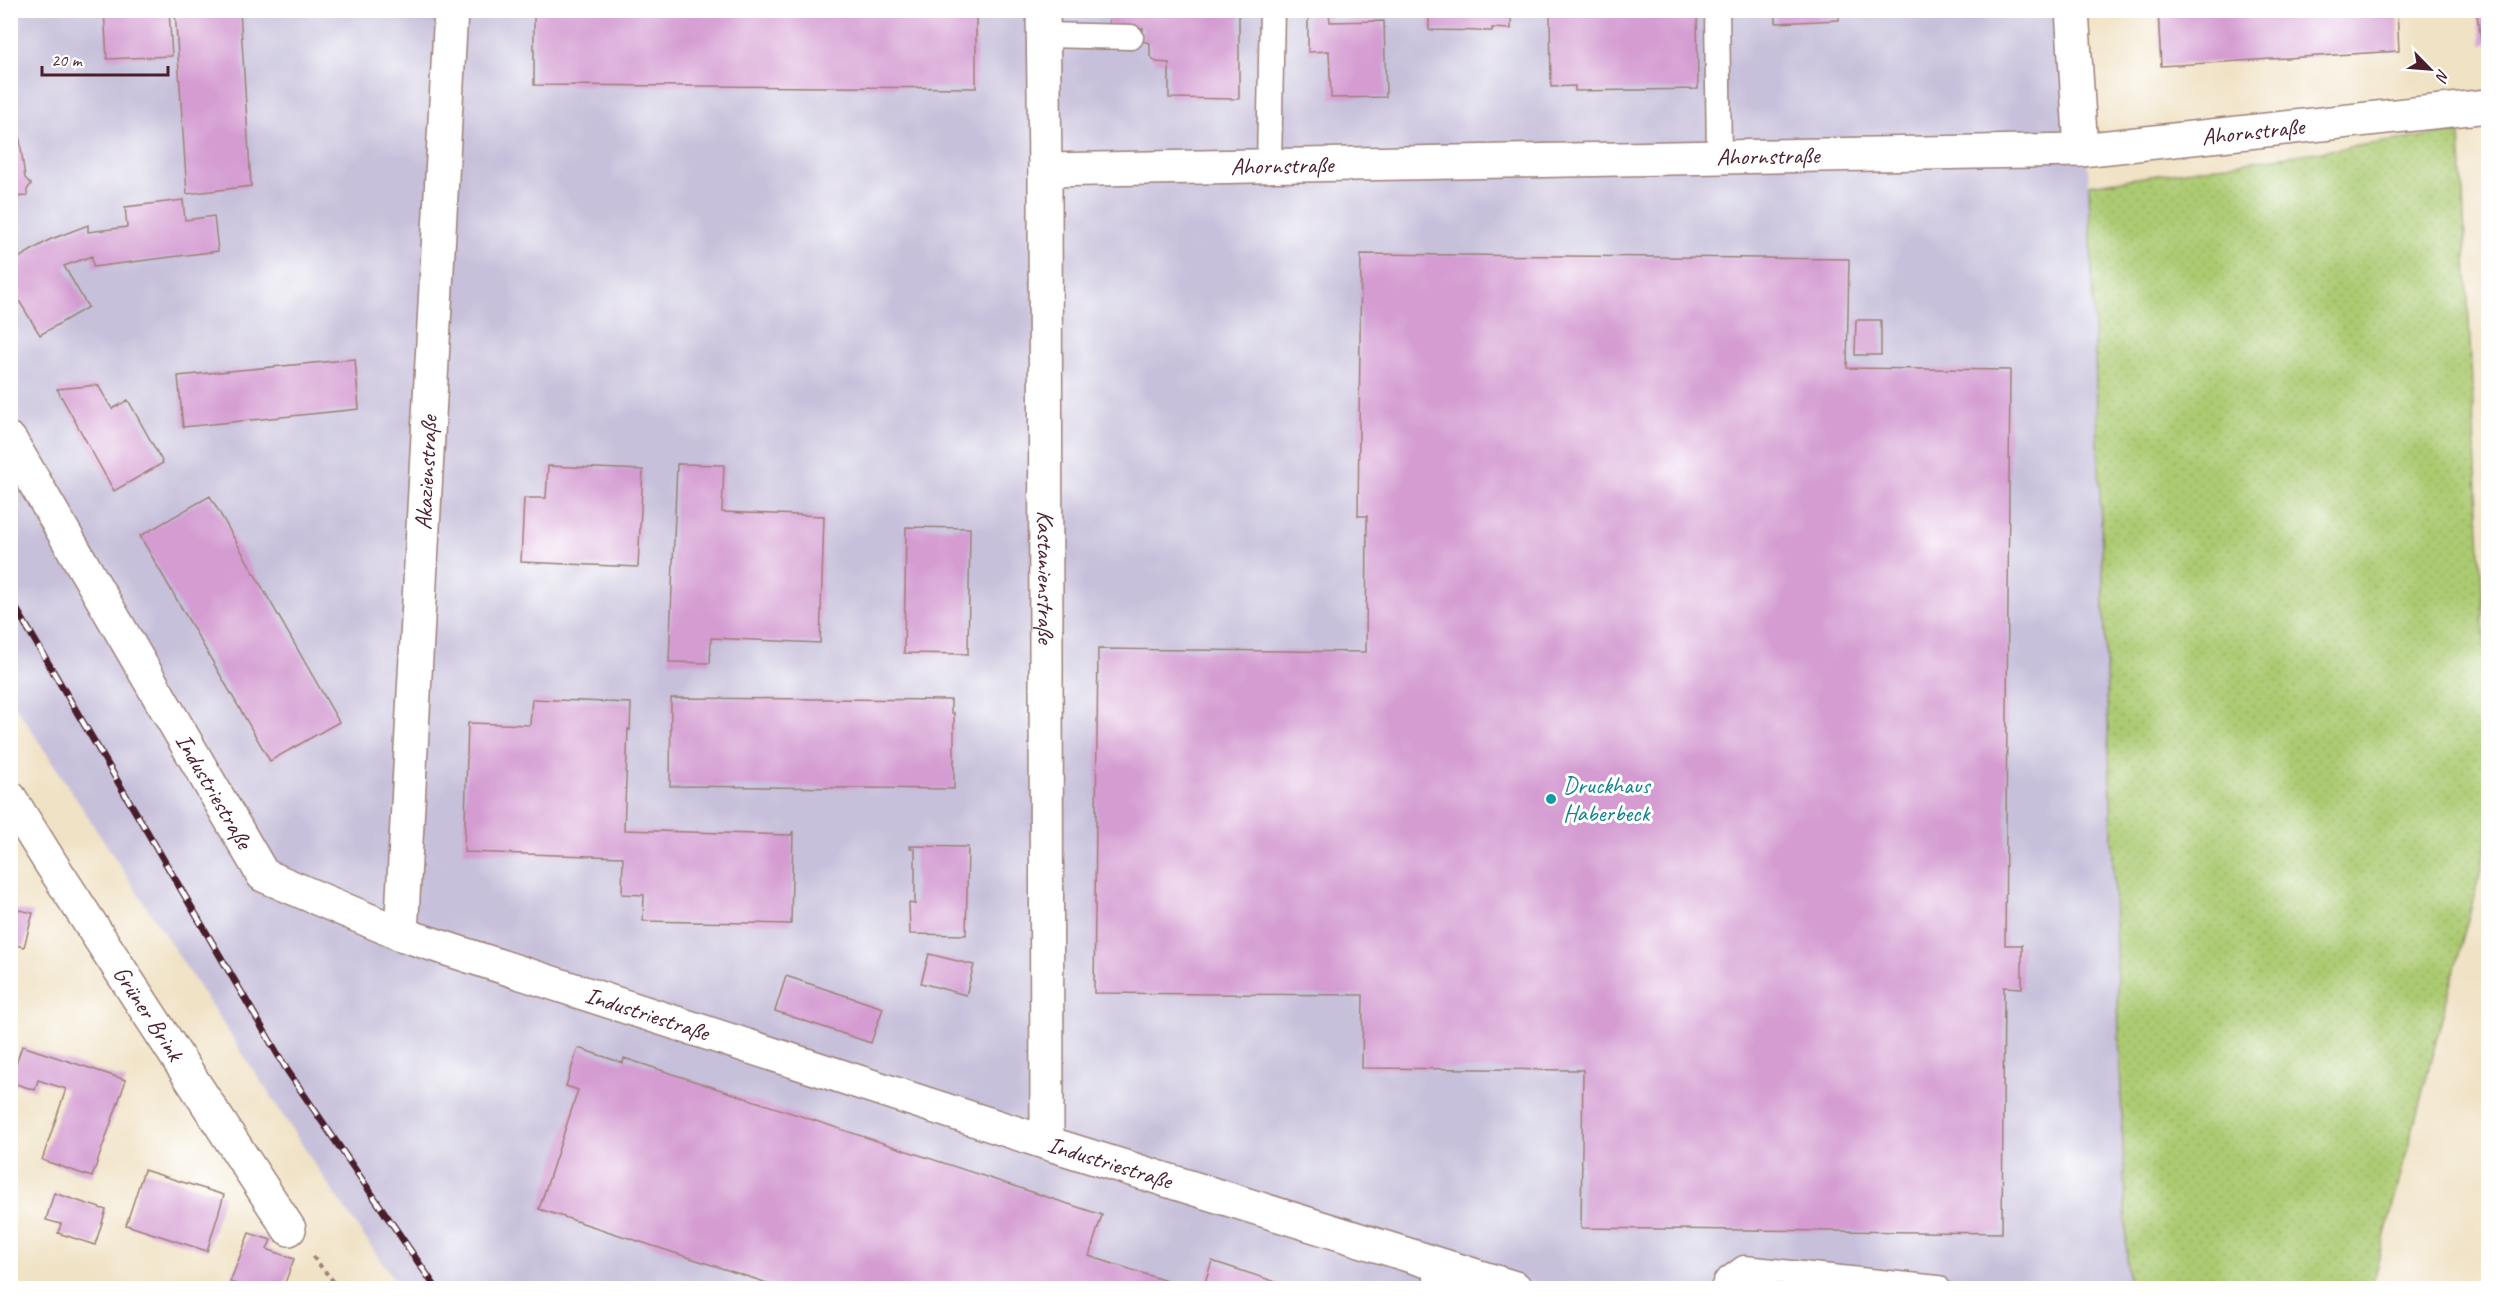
<svg xmlns="http://www.w3.org/2000/svg" width="2499" height="1299" viewBox="0 0 2499 1299" font-family="Caveat,sans-serif">
	<defs>
		<pattern id="grass-dots" width="8" height="8" patternUnits="userSpaceOnUse" patternTransform="scale(1.5)"><rect width="8" height="8" fill="#abca71"/><path d="M2 2h.1M6 6h.1" fill="none" stroke="#95ad62" stroke-width="1.8" stroke-linecap="round"/></pattern>
	</defs>
	<rect width="100%" height="100%" fill="#fff"/>
	<filter id="ink" filterUnits="userSpaceOnUse"><feTurbulence type="fractalNoise" baseFrequency=".0167" numOctaves="2"/><feDisplacementMap in="SourceGraphic" scale="12" xChannelSelector="R" yChannelSelector="G"/><feConvolveMatrix kernelMatrix="1 2 1 2 8 2 1 2 1" color-interpolation-filters="sRGB"/></filter>
	<filter id="wash" filterUnits="userSpaceOnUse"><feTurbulence type="fractalNoise" baseFrequency=".008" numOctaves="4" result="noise"/><feDisplacementMap in="SourceGraphic" scale="24" xChannelSelector="R" yChannelSelector="G"/><feGaussianBlur stdDeviation="1.35" result="paint"/><feColorMatrix in="noise" values="0 0 0 0 0 0 0 0 0 0 0 0 0 0 0 0 0 1.4 0 .05"/><feComposite in="paint" operator="in"/></filter>
	<g filter="url(#wash)">
		<rect width="100%" height="100%" fill="#f0e2c5"/>
		<!-- industrial -->
		<path fill="#c6c0da" d="M10,11h2067l12,174 39,1103h-1728l-69,-99 -320,-490z"/>
		<!-- grass -->
		<path fill="url(#grass-dots)" stroke="#7a744e" stroke-width="1.5" d="M2460,131l28,590v122l-117,445h-243l-39,-1103z"/>
		<g id="blocks">
			<!-- building -->
			<path fill="#d49cd1" d="M104,10h65l3,46 -65,3z
				M175,10h65l11,176 -64,8z
				M534,10h442v78l-442,-3z
				M1110,10h129v89l-70,-1v-35l-13,-1 -6,-6v-13l-8,-2 1,-13h-34z
				M1429,10h82v19l-19,-1v3l-63,-1z
				M1550,10h147l1,79 -123,2v-5l-24,1z
				M1776,10h63v10l-63,3z
				M2158,10h239l2,41 -238,15z
				M2476,10h12v34l-6,1z
				M1329,13l1,9 54,-1 2,76 -55,1 -2,-47 -21,1v-38z
				M16,110l9,68 6,6 -4,6v6l-13,1 2,15 -1,8 -5,5v-114z
				M183,200l2,20 29,-4 4,35 -125,16 -1,-11 -28,10 24,41 -48,28 -30,-49v-23l39,-23 39,-15v7l39,-5 -2,-20z
				M1361,254l488,5 -2,109 163,2 -5,575h17v43l-18,-1 -2,246 -421,-5 2,-158 -221,-2 1,-73 -269,-2 4,-344 268,3 1,-136h-9z
				M1856,320h25v35h-26z
				M355,359l4,50 -176,18 -5,-51z
				M98,385l14,24 16,-9 35,63 -49,28 -57,-102z
				M677,464l47,1 -2,47 102,4 -4,127 -109,-5 -1,25 -41,-1z
				M548,466l95,4 -5,97 -117,-5 3,-64h22z
				M210,496l129,226 -69,39 -130,-225z
				M906,527l64,1 -2,126 -64,-1z
				M671,698l280,2v13h3v76l-284,-3z
				M532,699l99,4 -1,27 -2,-1 -4,101 167,5 2,-4 -2,93 -148,-3 1,-26 -22,-1 1,-37 -159,-5 4,-129 62,2z
				M910,846l58,1 -2,88 -56,-1 -1,-31 6,1v-55l-5,-1z
				M10,908l23,5 -9,34 -14,-3z
				M929,954l45,11 -8,30 -45,-12z
				M786,976l97,32 -12,35 -96,-32z
				M22,1046l104,34 -34,97 -50,-17 24,-71 -28,-9 -3,10 -25,-8z
				M578,1048l45,15 1,-5 478,157 -13,41 99,32h-405l-244,-79 39,-119 -12,-4z
				M144,1170l80,25 -17,56 -81,-26z
				M54,1193l52,17 -11,35 -37,-12 3,-9 -15,-4z
				M249,1233l22,7 -4,9 27,10 -11,29h-36l-17,-6z
				M1212,1261l82,27h-91z"/>
		</g>
	</g>
	<g filter="url(#ink)">
		<use href="#blocks" fill-opacity="0" stroke="#9d8078" stroke-width="1.5"/>
		<g fill="none" stroke-linecap="round" stroke-linejoin="round">
			<!-- lane casing -->
			<g stroke="#9d8078" stroke-width="27">
				<path id="lane" d="M1717,10l2,147
					M1043,35l88,2
					M1269,166l3,-156
					M1435,1288l3,-23
					M1723,1288l3,-7 18,-13 194,20"/>
			</g>
			<!-- street casing -->
			<g stroke="#9d8078" stroke-width="36">
				<g id="street">
					<path id="s1" d="M1043,10l2,160 2,973"/>
					<path d="M2072,10l9,140"/>
					<path id="s2" d="M1045,170l1036,-20 407,-44"/>
					<path id="s3" d="M10,440l253,435 138,59 646,209 468,145"/>
					<path id="s4" d="M10,798l40,64 239,367"/>
					<path id="s5" d="M401,934l50,-924"/>
				</g>
			</g>
			<!-- path -->
			<path stroke="#9d8078" stroke-width="4" stroke-dasharray="4.5 4.5" stroke-linecap="butt" d="M2485,805l3,-8
				M313,1257l26,31"/>
			<!-- lane -->
			<use href="#lane" stroke="#fff" stroke-width="24"/>
			<!-- street -->
			<use href="#street" stroke="#fff" stroke-width="33"/>
			<!-- rail casing -->
			<g stroke="#4a1f2b" stroke-width="7">
				<path id="rail" d="M10,598l277,472 149,218"/>
			</g>
			<!-- rail -->
			<use href="#rail" stroke="#fff" stroke-width="4.5" stroke-dasharray="14" stroke-linecap="butt"/>
		</g>
	</g>
	<!-- markers -->
	<circle fill="#0f9aa8" stroke="#fff" stroke-width="2" cx="1551" cy="799" r="6"/>
	<g text-anchor="middle" dominant-baseline="central" stroke-width="6" stroke-linejoin="round" paint-order="stroke">
		<!-- street labels -->
		<g font-size="24" fill="#4a1f2b" stroke="#fff">
			<text stroke="none"><textPath href="#s2" startOffset="1209">Ahornstraße</textPath></text>
			<text stroke="none"><textPath href="#s2" startOffset="723">Ahornstraße</textPath></text>
			<text stroke="none"><textPath href="#s2" startOffset="237">Ahornstraße</textPath></text>
			<text stroke="none"><textPath href="#s5" startOffset="462">Akazienstraße</textPath></text>
			<text stroke="none"><textPath href="#s1" startOffset="567">Kastanienstraße</textPath></text>
			<text stroke="none"><textPath href="#s3" startOffset="406">Industriestraße</textPath></text>
			<text stroke="none"><textPath href="#s4" startOffset="256">Grüner Brink</textPath></text>
			<text stroke="none"><textPath href="#s3" startOffset="912">Industriestraße</textPath></text>
			<text stroke="none"><textPath href="#s3" startOffset="1398">Industriestraße</textPath></text>
		</g>
		<!-- culture labels -->
		<g font-size="24" fill="#0d838f" stroke="#fff" text-anchor="start">
			<text x="1563" y="785">Druckhaus<tspan x="1563" dy="28">Haberbeck</tspan></text>
		</g>
	</g>
	<!-- margin -->
	<rect width="2499" height="1299" fill="none" stroke="#fff" stroke-width="36"/>
	<!-- north arrow -->
	<g transform="translate(2430 69) rotate(115)" stroke="#ffffff" stroke-width="4.5" paint-order="stroke">
	<path d="M0-4.5L10 22L0 15L-10 22Z" fill="#4a1f2b"/>
	<text y="-9" font-size="16" font-weight="bold" text-anchor="middle" fill="#4a1f2b">N</text>
	</g>
	<!-- scale -->
	<path d="M42 66v9h126v-9" fill="none" stroke="#4a1f2b" stroke-width="3"/>
	<text x="51" y="66" font-size="18" fill="#4a1f2b" stroke="#ffffff" stroke-width="4.5" paint-order="stroke">20 m</text>
</svg>
